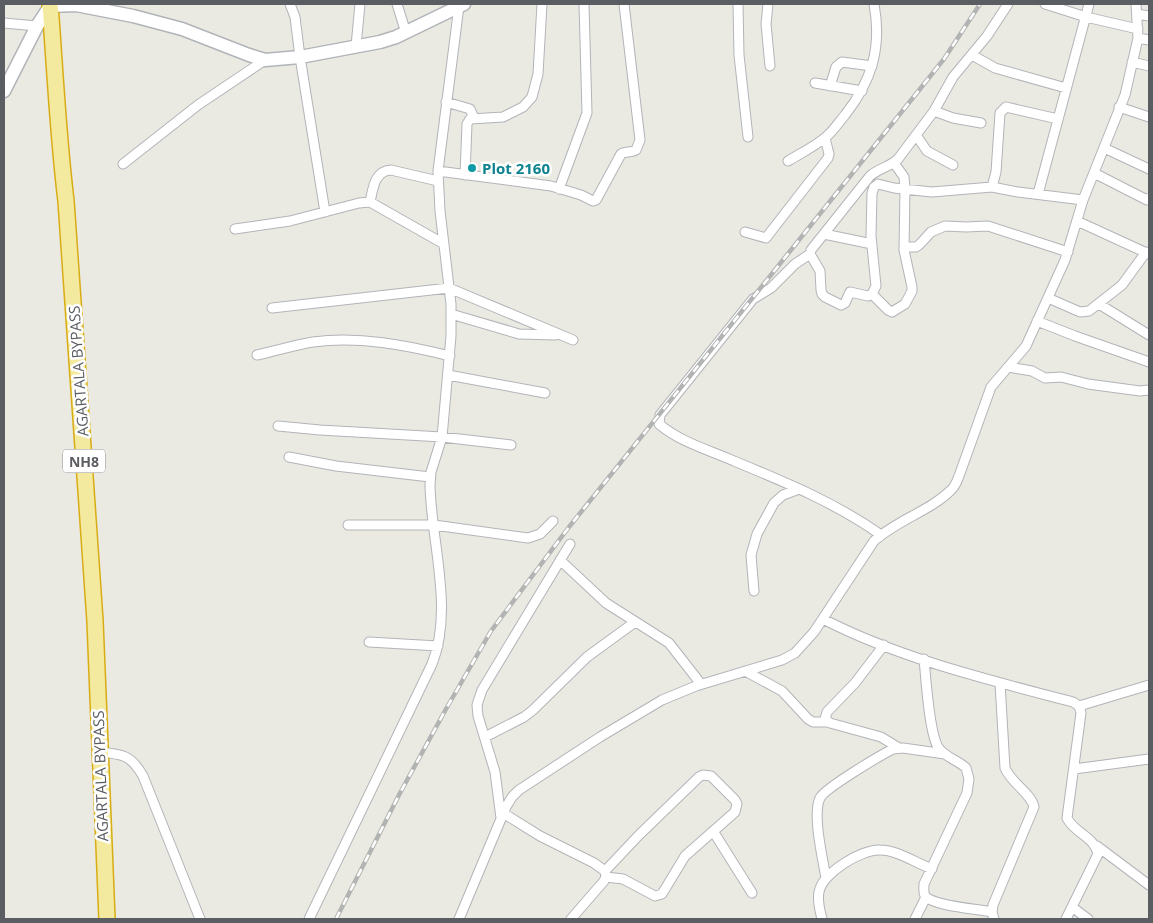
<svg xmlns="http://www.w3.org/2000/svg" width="1153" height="923" viewBox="0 0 1153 923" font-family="'Open Sans',sans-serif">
	<rect width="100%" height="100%" fill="#ebeae2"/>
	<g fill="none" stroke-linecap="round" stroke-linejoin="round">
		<!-- minor casing -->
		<g stroke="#b2b4b8" stroke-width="11">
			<path id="minor" d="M290,4l5,13 5,40 25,155
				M397,4l9,29
				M738,4l1,51 9,82
				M768,4l-2,20 4,42
				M1008,4l-21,32 -34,41 -19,34 -36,48c-8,8 -19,9 -28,17l-59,74 -1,4 10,17 1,19 1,4 3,3 16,8 4,-2 5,-11 18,4 4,-2 4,-8 -5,-50 1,-43 2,-6 4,-3 16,4 38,4 60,-5 26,5 65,8
				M1045,4l41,13 52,12
				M1137,14l12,2
				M4,23l33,3
				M1138,38l11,2
				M356,46l4,-42
				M972,55l23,13 71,20
				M1132,62l17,4
				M815,83l47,8
				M830,86l6,-19 6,-5 30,4
				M446,102l24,7 4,9
				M1119,107l30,10
				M934,111l19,7 28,5
				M916,135l11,16 26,14
				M1104,148l45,21
				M788,161c13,-8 28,-15 39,-25 7,-6 12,-14 18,-21 27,-34 37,-68 29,-111
				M123,164l75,-59 67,-45
				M438,171l113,15 30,9 12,6 3,-1 25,-46c4,-3 10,-1 15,-4l4,-10 -16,-136
				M1094,173l53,27 2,-2
				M465,175l2,-51 3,-5 33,-2 20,-10 9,-10 6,-23 4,-70
				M992,187l4,-15 4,-59 6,-6 52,12
				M559,189l28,-76 -3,-109
				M1038,194l51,-190
				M370,202c3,-13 4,-31 21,-32l47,11
				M1077,221l72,33
				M235,229l55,-8 69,-18 11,-1 74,42
				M745,232l21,6 3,-4 59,-76 1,-4 -4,-16
				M824,234l48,10
				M904,247h12l3,-2 12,-13 14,-6 21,1 22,-1 80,26
				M810,254l-15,10 -24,24 -18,11 -93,116 -1,9c21,18 50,26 75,37 51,21 102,42 147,74
				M872,294l16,16 4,2 13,-8 7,-13v-4l-8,-37 1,-61 -1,-12 -10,-14
				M1048,298l32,14 9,-1 33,-26 24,-33
				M1099,304l50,31
				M272,308l177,-20 124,52
				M451,314l68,20 36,1
				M1037,321l38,15 74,26
				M257,355c19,-4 37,-10 56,-13 46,-6 93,3 137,14
				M1008,367l24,4 13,7 16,-1 27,7 52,7 9,-1
				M448,375l97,18
				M278,426l42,4 122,7 69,8
				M289,457l47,9 94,11
				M348,525h86l94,13 12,-4 13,-13
				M560,560l46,43 63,40 32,41
				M754,591l-3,-36 6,-21 17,-31 9,-8 16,-6
				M823,619c78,40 166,61 250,83l6,4 2,7 -14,105c7,15 28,19 31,36l-32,65
				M369,642l69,4
				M884,645l-29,38 -28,29 -2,7 5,4 51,14 18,11
				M924,659c2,20 5,73 14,88 6,10 20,13 28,21l3,11 -2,14 -43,91c0,4 -1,8 1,12 8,10 53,13 67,16
				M745,671l37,20 26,28 5,3h14
				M1079,706l70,-21
				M485,737l39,-20 9,-7 54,-53 48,-35
				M99,752c24,2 32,3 44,24l57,143
				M1074,769l75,-10
				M503,813l37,23 54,27 11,8 1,6 -2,4 -33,38
				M501,818l-6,-46 -17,-56 -1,-11 5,-15 88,-146
				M713,831l39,62
				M1097,846l52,39
				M605,871l34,-36 60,-58 4,-2 8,1 24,24 2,4 -2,8 -50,44 -23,38 -7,2 -32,-17 -17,-2
				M826,878c-3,-18 -14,-64 -6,-80 5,-10 61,-43 73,-49l10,-1 42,6
				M1072,907l16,12
				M309,919l123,-255c22,-54 -1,-123 -2,-179l1,-13 11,-35 9,-101v-32l-11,-93 -2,-40 21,-165
				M459,919l47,-112 6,-10 7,-7 81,-53 62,-37 34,-14 86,-26 13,-7 19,-21 60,-91c23,-21 56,-30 77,-51 4,-3 6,-9 8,-14l32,-89 35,-41 39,-86 18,-60 42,-105 13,-57 -2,-34
				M822,919c-2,-8 -5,-18 -3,-27 3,-19 43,-43 61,-42 17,0 36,13 52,19
				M915,919l11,-22
				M994,919l-2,-7 1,-7 41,-98c-3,-14 -23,-24 -29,-39l-5,-85"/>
		</g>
		<!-- secondary casing -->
		<g stroke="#b1b4b8" stroke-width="15">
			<path id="secondary" d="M4,91l33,-65 13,-20 26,-1 57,11 49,13 67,26 16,5 35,-3 80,-15 16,-5 68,-33"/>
		</g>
		<!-- trunk casing -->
		<g stroke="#d8ac15" stroke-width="18">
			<path id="trunk" d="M50,4c5,66 8,132 16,197l29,420 12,298"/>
		</g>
		<!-- minor -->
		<use href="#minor" stroke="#fff" stroke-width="9"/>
		<!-- secondary -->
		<use href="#secondary" stroke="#fff" stroke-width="12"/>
		<!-- trunk -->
		<use href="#trunk" stroke="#f4ea9f" stroke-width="15"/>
		<!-- rail casing -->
		<g stroke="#b2b3b3" stroke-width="4.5">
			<path id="rail" d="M336,919l64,-126 46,-84 45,-78 78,-104 375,-468 36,-55"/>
		</g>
		<!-- rail -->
		<use href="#rail" stroke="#fff" stroke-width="2.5" stroke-dasharray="8" stroke-linecap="butt"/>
	</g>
	<!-- markers -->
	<circle fill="#0f9aa8" stroke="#fff" stroke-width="2" cx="472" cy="168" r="5"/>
	<g text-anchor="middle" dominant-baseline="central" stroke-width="5" stroke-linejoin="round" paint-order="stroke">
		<!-- shield labels -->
		<rect fill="#fff" stroke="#8c8e90" stroke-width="1" x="63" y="449.5" width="42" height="23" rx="4"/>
		<g font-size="14" font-weight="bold" fill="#5a5d61">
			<text x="84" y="461">NH8</text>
		</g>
		<!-- culture labels -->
		<g font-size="15" font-weight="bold" fill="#0d838f" stroke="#fff" text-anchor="start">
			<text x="482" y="168">Plot 2160</text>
		</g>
		<!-- street labels -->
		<g font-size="15" fill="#5a5d61" stroke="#fff">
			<text transform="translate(78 371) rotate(-94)">AGARTALA BYPASS</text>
			<text transform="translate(100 776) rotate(-92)">AGARTALA BYPASS</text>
		</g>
	</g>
	<!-- border -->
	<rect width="1153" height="923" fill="none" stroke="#5a5d61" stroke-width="10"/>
</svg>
